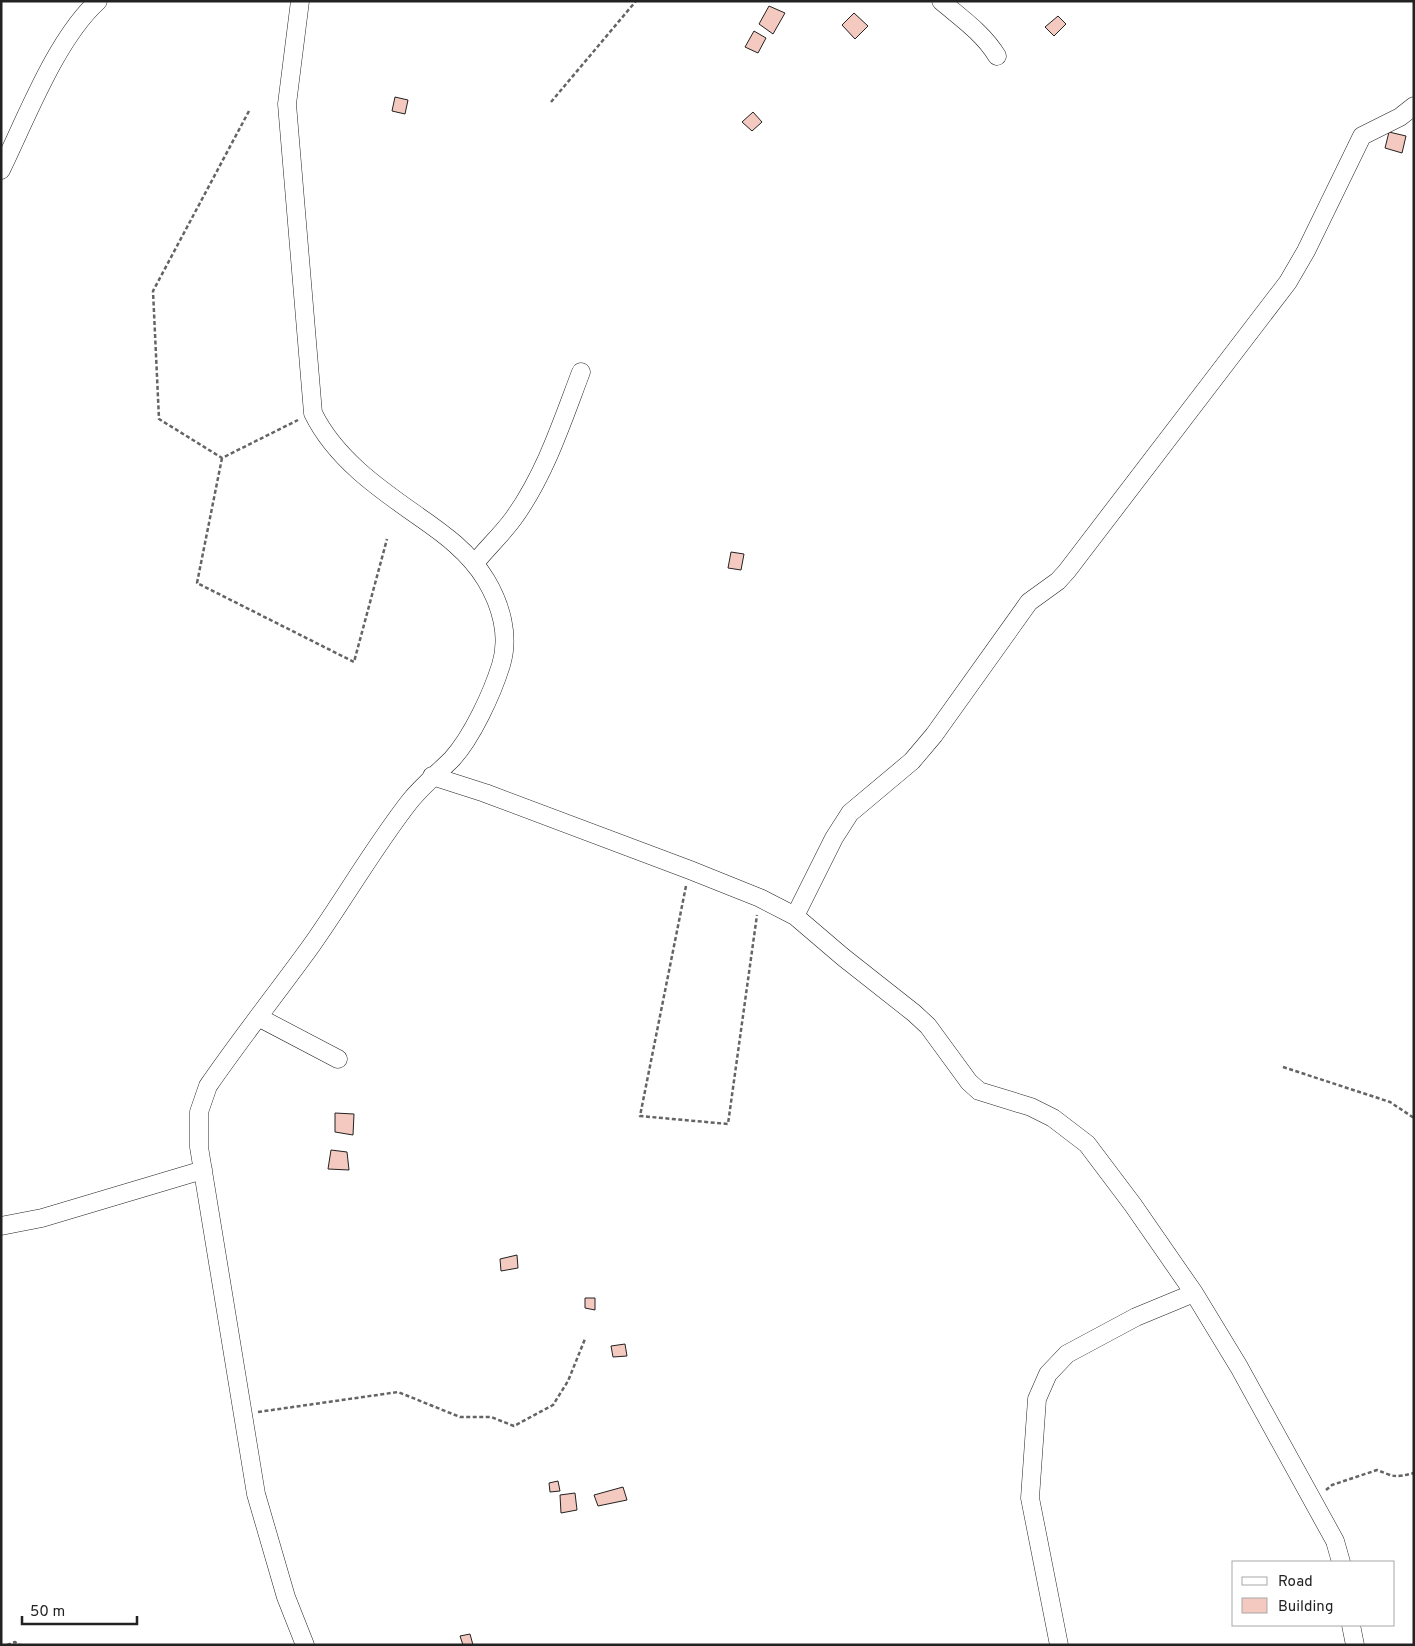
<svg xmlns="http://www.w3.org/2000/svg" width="1415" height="1646" viewBox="0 0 1415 1646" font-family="Overpass,sans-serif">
	<rect width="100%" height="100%" fill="#fff"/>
	<!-- building -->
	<path fill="#f3c9c0" stroke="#222" d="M769,6l16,7 -12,21 -14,-10z
		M854,13l14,13 -13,13 -13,-14z
		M1058,16l8,8 -12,12 -9,-9z
		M754,31l12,7 -8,15 -13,-6z
		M395,97l13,3 -3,14 -13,-3z
		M753,112l9,10 -10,9 -10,-9z
		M1389,132l17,4 -4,17 -17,-5z
		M731,552l13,2 -3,16 -13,-2z
		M335,1113l19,1 -1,21 -18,-3z
		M331,1150l16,2 2,18 -21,-1z
		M517,1255l1,13 -17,3 -1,-12z
		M585,1298h10v12l-10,-2z
		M625,1344l2,12 -14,1 -2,-11z
		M558,1481l2,10 -10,1 -1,-9z
		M623,1487l4,13 -29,6 -4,-11z
		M575,1493l2,17 -16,3 -1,-18z
		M470,1634l3,11h-10l-3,-9z"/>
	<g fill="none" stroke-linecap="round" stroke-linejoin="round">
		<!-- minor casing -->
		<g stroke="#222" stroke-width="19">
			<path id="minor" d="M300,1l-13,103 26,309c22,45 65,75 105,103 26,18 51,36 68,64 15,25 24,56 15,85 -9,29 -29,72 -49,94 -14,14 -29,26 -42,42 -36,46 -65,97 -99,145 -34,47 -70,92 -103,140l-9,26v35l57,347 30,103 19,48
				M941,1c20,17 42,32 56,55
				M1,170c25,-51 55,-131 97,-169
				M475,563c12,-15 27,-29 38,-44 32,-44 49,-97 68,-147
				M432,776l53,17 205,77 70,28 35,18 48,41 71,56 14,13 41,56 10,9 52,16 22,11 34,26 46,61 61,88 45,74 96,174 6,21
				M795,916l39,-78 16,-25 62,-52 22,-26 95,-133 29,-21 9,-10 221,-289 18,-31 56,-115 38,-19 14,-11
				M258,1017l80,42
				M1,1226l41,-8 161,-48
				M1351,1625l4,20
				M1059,1645l-29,-147 7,-99 11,-25 19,-20 69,-37 58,-24"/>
		</g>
		<!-- path -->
		<path stroke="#646464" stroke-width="2.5" stroke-dasharray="4 2.5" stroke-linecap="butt" d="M551,102l85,-101
			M249,111l-96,180 6,128 63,39 76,-38
			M222,458l-25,125 157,79 33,-123
			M686,886l-46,230 88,8 29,-209
			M1283,1067l107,35 24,16
			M258,1412l140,-20 62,25h31l23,9 39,-21 15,-24 17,-42
			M1326,1490l6,-5 45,-15c18,7 17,8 37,3
			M7,1645l8,-3 5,3"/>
		<!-- minor -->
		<use href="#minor" stroke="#fff" stroke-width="18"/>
	</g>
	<!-- border -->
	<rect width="1415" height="1646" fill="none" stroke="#222222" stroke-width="5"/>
	<!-- legend -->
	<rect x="1232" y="1561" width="162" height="65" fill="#ffffff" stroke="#a7a7a7"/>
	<rect x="1242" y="1577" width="25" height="8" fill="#ffffff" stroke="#a7a7a7"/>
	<text x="1278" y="1586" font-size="15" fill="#222222">Road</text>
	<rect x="1242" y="1598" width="25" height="15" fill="#f3c9c0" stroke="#a7a7a7"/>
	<text x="1278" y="1611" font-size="15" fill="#222222">Building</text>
	<!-- scale -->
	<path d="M22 1616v8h115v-8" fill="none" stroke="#222222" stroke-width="2.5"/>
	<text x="30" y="1616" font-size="15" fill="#222222" stroke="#ffffff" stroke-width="4" paint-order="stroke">50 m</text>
</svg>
